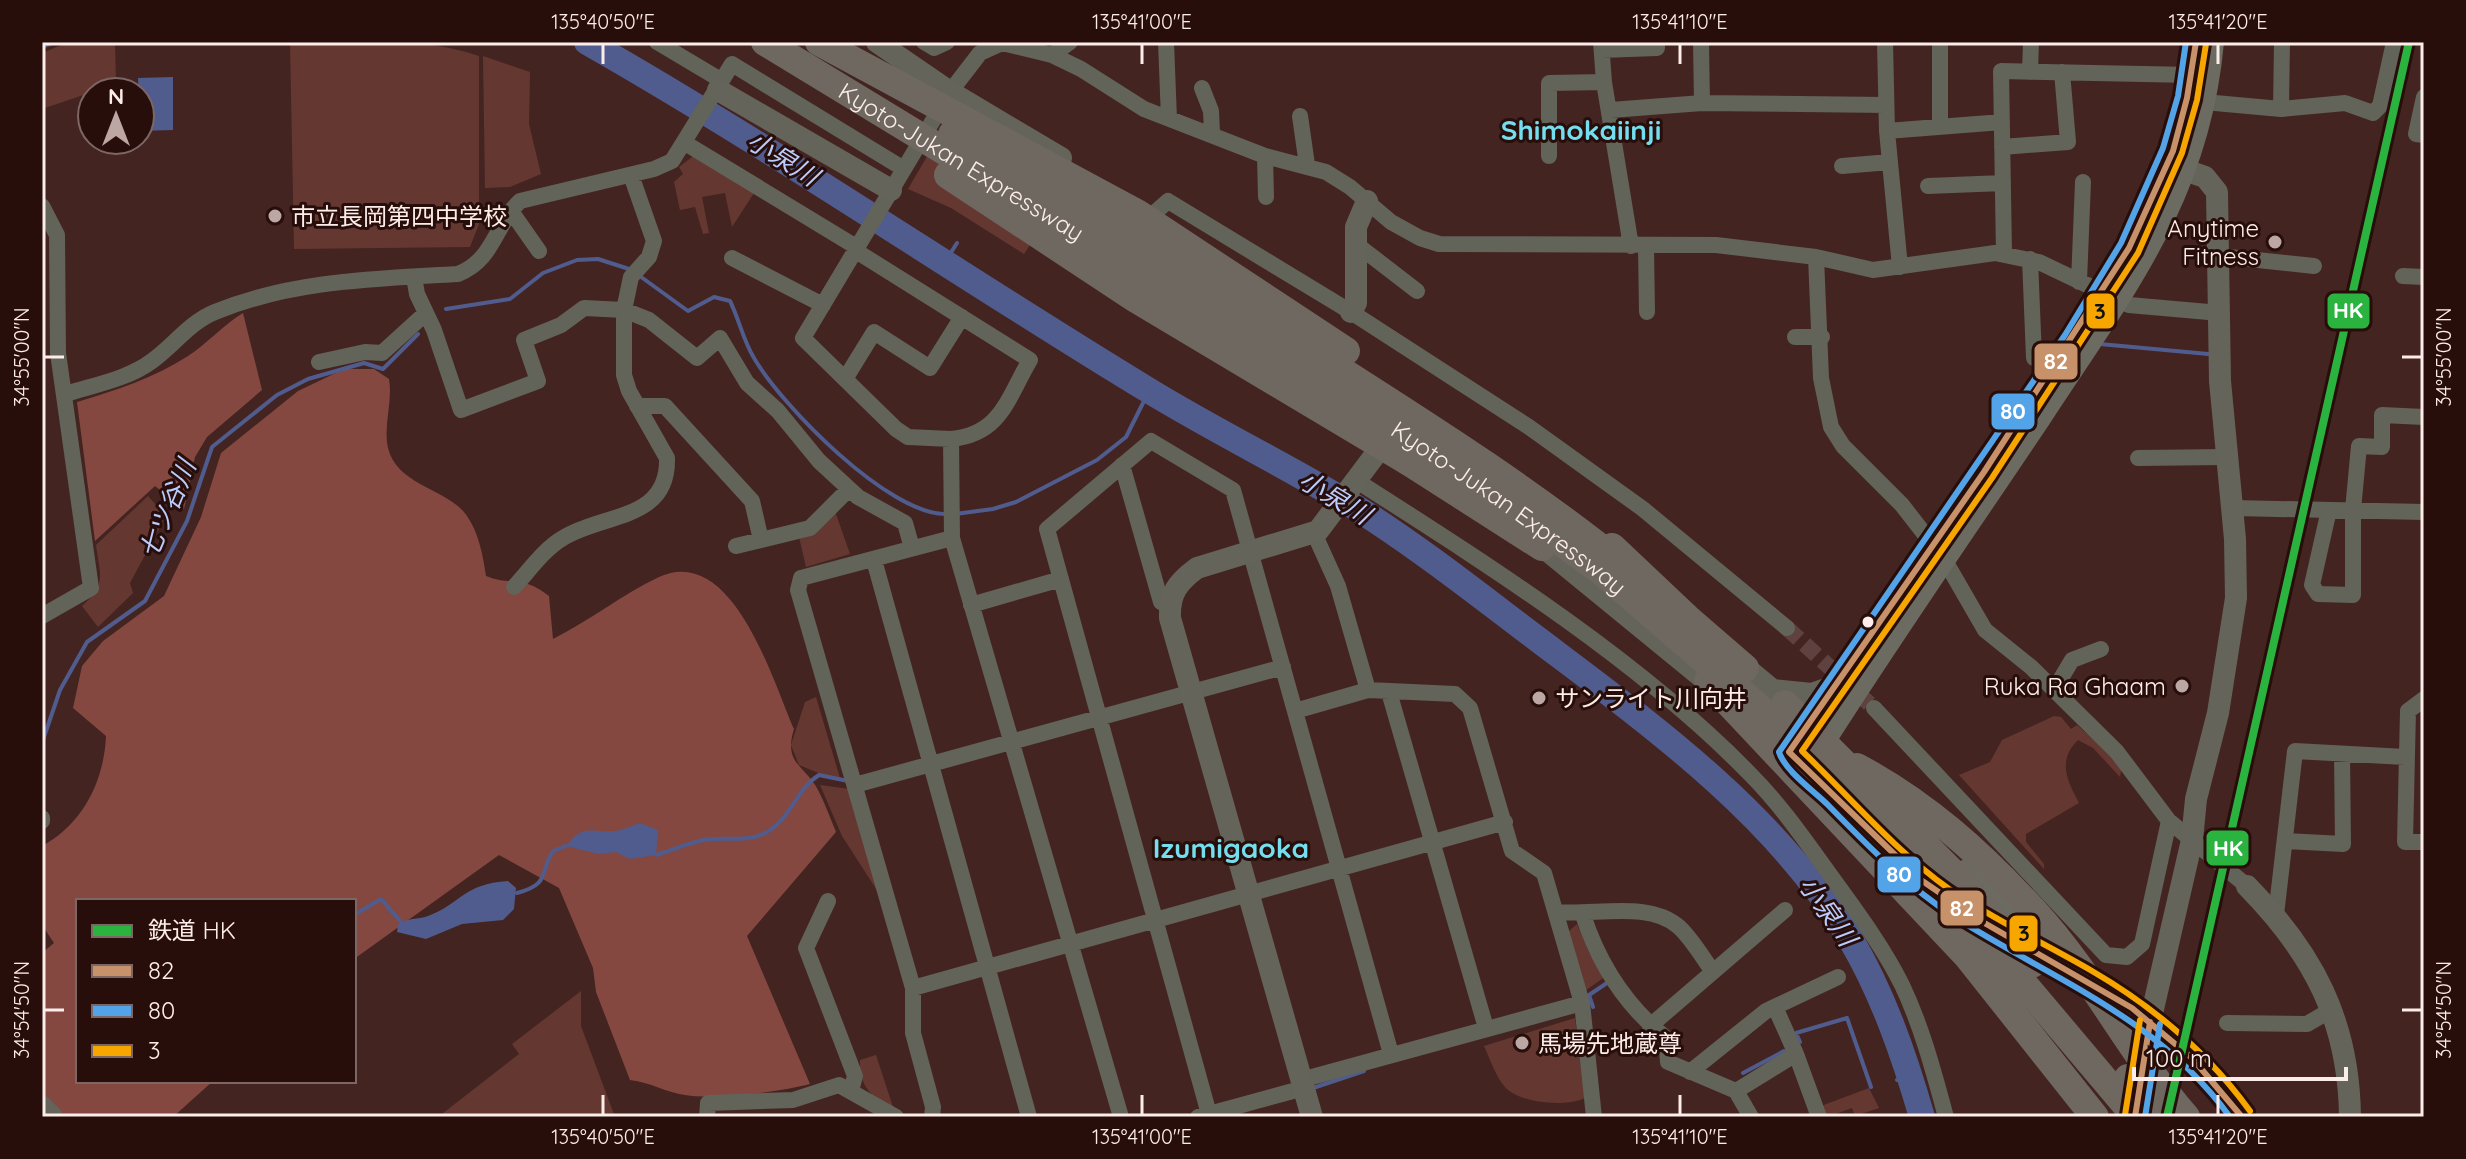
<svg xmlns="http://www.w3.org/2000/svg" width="2466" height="1159" viewBox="0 0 2466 1159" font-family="Quicksand,'Noto Sans JP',sans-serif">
	<rect width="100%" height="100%" fill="#432421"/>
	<!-- green -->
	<path fill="#643831" d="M69,42h46l1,42 -74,25v-56z
		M290,42c64,0 129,-7 189,14v168l-9,23 -176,2z
		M483,56l47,16 -1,52 12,50 -31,13 -25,1z
		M950,117l124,62 -50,75 -73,-46 -43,-19z
		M696,154l60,36 -24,37 -7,-34 -23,4 7,36 -6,1 -8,-27 -15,3 -6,-28 9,-8 -4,-7z
		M148,496l18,20 -36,67 3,10 -35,34 -16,-21c25,-22 18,-31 14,-61z
		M835,511l15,43 -44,13 -7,-30z
		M816,697l24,81 -5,2 -36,-15 -8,-20 14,-43z
		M2054,716l7,1 10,12 6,-4 45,40 -2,12 -27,-29 -15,-8c-21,21 -11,40 1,63l-53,31v8l18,22v5l-85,-94 31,-13 12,-22z
		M820,785l30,4 30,106 -38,-59z
		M1577,924l12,28 17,24 -21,15 -17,-59z
		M581,991v35l34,91h-177l81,-63 -7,-10z
		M1575,1018l10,80c-18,9 -65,6 -80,-11 -9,-10 -15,-28 -21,-41z
		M876,1055l18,55c-24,-13 -35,-25 -34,-50z
		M1869,1088l10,20 -24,8 -3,-8 -25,9 -6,-11z"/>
	<!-- forest -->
	<path fill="#844840" d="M243,313l19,77 -55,47 -12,20 -11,52 -29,-23 -60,55 -18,-139c40,-12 77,-24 111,-46 20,-13 35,-31 55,-43z
		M344,369h30l15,10c4,23 -6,46 -1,69 9,38 61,41 79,68 12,17 16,40 19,60 27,11 35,-2 63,20l4,43c36,-18 70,-45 106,-62 74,-34 114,105 135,152 -11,35 11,36 24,61 7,13 12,28 18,42l-89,104 63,148c-31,8 -94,16 -125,11 -18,-2 -35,-13 -55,-15l-34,-88 -3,-24 -34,-80 -60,-33 -145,104v-58h-276v180h135l-40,36h-131v-164l12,-10 -12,-18v-79c41,-22 62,-65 64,-110l-33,-28 9,-42 21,-25 61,-45 37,-79 20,-64 77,-62z"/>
	<!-- water -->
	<path fill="#505c8d" d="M173,77v53l-33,1 -2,-53z
		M640,823l18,7 -2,25 -26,4 -14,-7 -17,2 -33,-8c18,-23 23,-13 48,-15 8,0 18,-6 26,-8z
		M508,881l8,7 -2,21 -11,11 -41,4 -36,15 -29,-7 1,-7c10,-8 19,-5 30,-9 34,-13 35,-32 80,-35z"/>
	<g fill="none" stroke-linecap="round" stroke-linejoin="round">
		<!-- stream -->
		<path stroke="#505c8d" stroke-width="4" d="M42,47l13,-5
			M945,262l12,-19
			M637,274l51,37 26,-14 16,4c9,18 13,39 24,57 28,48 135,157 192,156
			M446,309l64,-10 33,-26 34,-13 21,-1 31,10
			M2100,344l108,10
			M955,514l38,-5 23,-7 81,-42 29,-23 23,-46
			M43,740l17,-50 27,-48 58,-41 42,-80 25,-74 65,-52 31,-16 56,-16 19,6 35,-35
			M656,855c16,-5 32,-12 48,-15 20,-4 41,3 61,-7 26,-13 30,-43 54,-58l29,6
			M517,893c34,-9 22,-20 36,-42l13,-5
			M354,915l27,-16 20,23
			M1593,1007l-4,-12 18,-12
			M1800,1042l-4,-9 51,-15 24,69
			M1743,1073l41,-22
			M1897,1080l14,-2
			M1313,1088l51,-17"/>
		<!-- river -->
		<path stroke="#505c8d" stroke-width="26" d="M587,42c191,109 373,234 561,348 67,41 139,76 207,117 65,41 124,88 185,134 113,85 236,174 310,297 33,56 54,117 72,179"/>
		<!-- street-tunnel -->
		<path stroke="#5f423f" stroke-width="16" stroke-dasharray="16 8" stroke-linecap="butt" d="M1787,628l87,80"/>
		<!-- street -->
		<path stroke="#626359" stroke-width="16" d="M657,42l57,34
			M924,42l10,6 13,-6
			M1166,42l3,77
			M1601,42l3,40 27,164
			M1701,42l1,61 184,2
			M1885,42l2,89 13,136
			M1602,50l55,-2v-6
			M1052,55l18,-13
			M2030,72l1,-30
			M1202,88l9,23 1,22
			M2424,97l-8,37 8,1
			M2204,102l77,7 64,-6 28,10 7,-7 14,-64
			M2281,109l1,-67
			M1611,110l91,-7
			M1300,116l7,49
			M1940,127v-85
			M1887,131l115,-9
			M685,143l173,105
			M2002,147l66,-5 -6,-70
			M1265,156l1,41
			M1549,156v-73l55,-1
			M1842,166l48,-4
			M1928,186l75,-3
			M42,206l15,29 1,118 33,235 -49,28
			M511,211l28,40
			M1150,217l18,-16 183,111 178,115 114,82 144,119
			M1356,244l61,47
			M1646,246l1,66
			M856,251l174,109c-23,39 -29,74 -79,79
			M2004,254l-3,-183 191,4
			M2220,256l94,10
			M1816,257l5,121 10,49 12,19 59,59 42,54 41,71 46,37 86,85 52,69
			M732,258l91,47
			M2030,259l4,99
			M2403,276l21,1
			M414,277l3,17 17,36 27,80 77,-29 -14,-41 37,-15 23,-17 40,2 25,10 48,38 23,-20 27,45 31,28 41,50 39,36 47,26 7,25
			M2079,282l4,-100
			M1795,337h27
			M319,362l46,-10 17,1 44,-40
			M845,379l29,-47 56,36 32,-51
			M66,394c28,-9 62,-15 86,-33 22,-16 38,-39 63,-49 78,-32 160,-33 243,-38 36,-14 36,-48 62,-73l134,-32 18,-8 60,-97 172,105
			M637,406h28l87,95 9,39
			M2138,458l87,-1
			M1122,465l39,137 9,5
			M1357,481c133,85 283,180 393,293 33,33 59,72 86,109 24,33 48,66 66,102 20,42 32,88 44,132
			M2233,508l191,4
			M2329,510l-17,75 6,9 35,1v-85l6,-64 23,1v-32l42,2
			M1314,533l24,53 30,104
			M736,546l74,-18 39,-39
			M874,560l155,557
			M514,587c15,-16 30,-38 49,-49 40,-25 106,-17 104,-80l-38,-67 -5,-16v-65l7,-33 18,-20 5,-16 -23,-66
			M971,605l90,-26
			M2054,690l18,-30 29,-11
			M1389,692l97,336
			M2424,699l-16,12 -3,131h19
			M1874,708l232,247 21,2 15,-13 27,-123 78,65
			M1295,711l73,-21 87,4 15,14 42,143 32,22 38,130 12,114
			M855,785l428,-118
			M42,818v3
			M2285,841l58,3 -1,-90
			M828,901l-22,47 49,128 -4,15
			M1556,912c37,4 93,-12 123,15 13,12 24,31 34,45
			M1583,915c16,49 43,91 83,123l2,24 68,29 15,26
			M2276,915l19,-164 110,6
			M913,988l592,-166
			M1775,1007l21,47
			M2227,1023l80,1 24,-14
			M1650,1026l135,-116
			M1690,1072l76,-61 72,-34
			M1301,1080l281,-77
			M1736,1091l60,-37 23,63
			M1209,1114l-162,-585 104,-88 82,49 158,564
			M707,1117l1,-14 85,-3 46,-15 57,32
			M932,1117l1,-10 -20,-74v-45l-115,-398 3,-12 151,-40
			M1121,1117l-169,-579 -1,-99 -43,-2 -12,-8 -93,-91 147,-246 30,-39 22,-10 50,12 29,14 63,40 121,47 61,16 24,15 41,35 29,16 19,6 277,1 100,12 57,13 122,-17 44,9 90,43 91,8
			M1198,1117l106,-29"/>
		<!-- secondary -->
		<path stroke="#65645a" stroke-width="22" d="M877,42l73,50 111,66
			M718,90l173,100
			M1351,312l5,-9v-76l11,-26
			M1532,538l187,153
			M1734,658l66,55
			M1773,690l39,4 23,-8
			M2247,886c66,67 102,135 103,231
			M2142,1071l8,-49 42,-182 4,-41 22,-86 18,-115 -1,-59 -15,-158 -3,-189 -12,-15 -35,-12
			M42,1107l10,10
			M1312,1117l-142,-499c-1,-25 8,-36 27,-50l121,-37 72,-96"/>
		<!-- primary -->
		<path stroke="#6c6b61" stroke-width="24" d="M1798,740l126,-179
			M1807,748l19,-11c69,-108 142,-213 213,-319 82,-126 159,-220 173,-376
			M1965,872l93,82
			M2093,983c56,38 111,77 149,134"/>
		<!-- highway -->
		<path stroke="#6e6860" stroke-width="28" d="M1409,462l133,85
			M1612,547l73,69
			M1708,681l260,276 127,160
			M1857,767c69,37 122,85 176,143"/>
		<!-- highway-bridge -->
		<g stroke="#6e6860" stroke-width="28">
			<path id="s1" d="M765,42l597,363 137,92 103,75 181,156 218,229 135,160"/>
			<path d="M819,42l318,171 209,138"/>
			<path d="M952,134c131,77 261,155 390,237 97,62 194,124 284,197"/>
			<path d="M948,175l188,124 273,163"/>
			<path d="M1671,604l74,64"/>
			<path d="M1785,704l174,175 73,85"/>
			<path d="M2033,910c59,64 96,141 153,207"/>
			<path d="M2128,1078l33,39"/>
		</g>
		<!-- bus-1 casing -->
		<g stroke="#270e0a" stroke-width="12">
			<path id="bus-1" d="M2196,42l-9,56 -14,53 -44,97 -145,224 -195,280 132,128 60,41 151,87 60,50 50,59
				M2135,1117l15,-95"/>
		</g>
		<!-- bus-2 casing -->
		<g stroke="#270e0a" stroke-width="12">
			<path id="bus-2" d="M2186,42l-8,54 -15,52 -42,95 -56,92 -286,417c6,19 35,39 49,53 40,41 80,82 128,113 100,63 201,99 274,199
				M2145,1117l15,-93"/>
		</g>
		<!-- bus-3 casing -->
		<g stroke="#270e0a" stroke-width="12">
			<path id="bus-3" d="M2206,44l-9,56 -15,53 -44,100 -146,225 -190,273c48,46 92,99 147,138 45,31 95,54 143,82 62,36 116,82 158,140
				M2125,1115l15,-95"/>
		</g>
		<!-- bus-1 -->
		<use href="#bus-1" stroke="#c7916a" stroke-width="6"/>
		<!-- bus-2 -->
		<use href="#bus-2" stroke="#53a3e8" stroke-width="6"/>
		<!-- bus-3 -->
		<use href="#bus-3" stroke="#f7a600" stroke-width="6"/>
		<!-- rail-1 casing -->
		<g stroke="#270e0a" stroke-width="14">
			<path id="rail-1" d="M2167,1117l242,-1075"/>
		</g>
		<!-- rail-1 -->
		<use href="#rail-1" stroke="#2ab33f" stroke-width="8"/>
	</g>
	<!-- ticks -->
	<path fill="none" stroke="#fdedea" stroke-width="3" d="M603,44v20M1142,44v20M1680,44v20M2218,44v20M44,357h20M2402,357h20M44,1010h20M2402,1010h20M603,1095v20M1142,1095v20M1680,1095v20M2218,1095v20"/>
	<!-- markers -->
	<g fill="#bca7a4" stroke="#270e0a" stroke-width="3">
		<circle cx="275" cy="216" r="8"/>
		<circle cx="2275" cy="242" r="8"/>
		<circle cx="2182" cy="686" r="8"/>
		<circle cx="1539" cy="698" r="8"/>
		<circle cx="1522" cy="1043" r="8"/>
	</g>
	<circle fill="#fdedea" stroke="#270e0a" stroke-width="3" cx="1868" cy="622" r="7"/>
	<g text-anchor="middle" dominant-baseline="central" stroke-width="6" stroke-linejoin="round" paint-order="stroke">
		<!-- street labels -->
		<g font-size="24" fill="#fdedea" stroke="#270e0a">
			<text stroke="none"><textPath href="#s1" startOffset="230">Kyoto-Jukan Expressway</textPath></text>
			<text stroke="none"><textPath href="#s1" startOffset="878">Kyoto-Jukan Expressway</textPath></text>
		</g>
		<!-- poi labels -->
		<g font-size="24" fill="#fdedea" stroke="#270e0a" text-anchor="start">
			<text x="291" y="216">市立長岡第四中学校</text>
			<text x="2259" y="228" text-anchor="end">Anytime<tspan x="2259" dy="28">Fitness</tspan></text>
			<text x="2166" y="686" text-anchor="end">Ruka Ra Ghaam</text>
			<text x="1555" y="698">サンライト川向井</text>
			<text x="1538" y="1043">馬場先地蔵尊</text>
		</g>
		<!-- water labels -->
		<g font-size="26" font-style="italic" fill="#bacbfc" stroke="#270e0a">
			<text transform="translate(783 158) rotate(32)">小泉川</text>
			<text transform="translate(1335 497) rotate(31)">小泉川</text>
			<text transform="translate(167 509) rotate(-67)">七ツ谷川</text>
			<text transform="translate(1828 911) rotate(55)">小泉川</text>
		</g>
		<!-- quarter labels -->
		<g font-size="28" font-weight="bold" fill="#74ddee" stroke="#270e0a">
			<text x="1581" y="129">Shimokaiinji</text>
			<text x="1231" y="847">Izumigaoka</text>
		</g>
	</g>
	<g stroke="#270e0a" stroke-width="3">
		<rect x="2326" y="292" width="45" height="38" rx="8" fill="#2ab33f"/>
		<rect x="2085" y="292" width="31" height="38" rx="8" fill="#f7a600"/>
		<rect x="2033" y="342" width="46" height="39" rx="8" fill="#c7916a"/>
		<rect x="1990" y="392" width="46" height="39" rx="8" fill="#53a3e8"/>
		<rect x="2205" y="829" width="45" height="38" rx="8" fill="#2ab33f"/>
		<rect x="1876" y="855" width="46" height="39" rx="8" fill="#53a3e8"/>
		<rect x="1939" y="889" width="46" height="38" rx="8" fill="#c7916a"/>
		<rect x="2008" y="914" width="31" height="39" rx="8" fill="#f7a600"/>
	</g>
	<g font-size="22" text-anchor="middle" font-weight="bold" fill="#fff">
		<text x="2348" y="318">HK</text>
		<text x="2056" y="369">82</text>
		<text x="2013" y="419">80</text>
		<text x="2228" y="856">HK</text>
		<text x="1899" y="882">80</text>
		<text x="1962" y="916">82</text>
	</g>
	<g font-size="22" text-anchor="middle" font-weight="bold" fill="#111">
		<text x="2100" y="319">3</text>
		<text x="2024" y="941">3</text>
	</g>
	<!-- border -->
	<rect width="2466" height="1159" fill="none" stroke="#270e0a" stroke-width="88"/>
	<!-- legend -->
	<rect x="76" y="899" width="280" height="184" fill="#270e0a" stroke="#7d6764" stroke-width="2"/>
	<rect x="92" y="925" width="40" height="12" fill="#2ab33f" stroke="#7d6764" stroke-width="2"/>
	<text x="148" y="939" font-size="24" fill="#fdedea">鉄道 HK</text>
	<rect x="92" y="965" width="40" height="12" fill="#c7916a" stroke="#7d6764" stroke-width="2"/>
	<text x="148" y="979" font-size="24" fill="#fdedea">82</text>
	<rect x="92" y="1005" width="40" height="12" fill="#53a3e8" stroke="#7d6764" stroke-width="2"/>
	<text x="148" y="1019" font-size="24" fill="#fdedea">80</text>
	<rect x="92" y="1045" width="40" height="12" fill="#f7a600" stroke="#7d6764" stroke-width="2"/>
	<text x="148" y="1059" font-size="24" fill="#fdedea">3</text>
	<!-- north arrow -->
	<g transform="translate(116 116)"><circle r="38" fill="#270e0a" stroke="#7d6764" stroke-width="2"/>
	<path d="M0-6L14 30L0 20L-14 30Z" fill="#bca7a4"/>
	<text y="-12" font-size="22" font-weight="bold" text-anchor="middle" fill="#fdedea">N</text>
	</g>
	<!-- scale -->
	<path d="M2134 1067v12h212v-12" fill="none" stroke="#fdedea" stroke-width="4"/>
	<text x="2146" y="1067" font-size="24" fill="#fdedea" stroke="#270e0a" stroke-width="6" paint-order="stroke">100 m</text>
	<rect x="44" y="44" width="2378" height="1071" fill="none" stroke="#fdedea" stroke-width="3"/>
	<g font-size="20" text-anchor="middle" fill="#fdedea">
		<text x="603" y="29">135°40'50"E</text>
		<text x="1142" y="29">135°41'00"E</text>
		<text x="1680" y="29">135°41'10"E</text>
		<text x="2218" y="29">135°41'20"E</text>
		<text transform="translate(22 357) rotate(-90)" y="7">34°55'00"N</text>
		<text transform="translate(2444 357) rotate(-90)" y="7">34°55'00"N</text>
		<text transform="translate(22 1010) rotate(-90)" y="7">34°54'50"N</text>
		<text transform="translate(2444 1010) rotate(-90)" y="7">34°54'50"N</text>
		<text x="603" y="1144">135°40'50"E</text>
		<text x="1142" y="1144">135°41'00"E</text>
		<text x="1680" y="1144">135°41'10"E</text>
		<text x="2218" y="1144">135°41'20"E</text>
	</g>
</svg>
